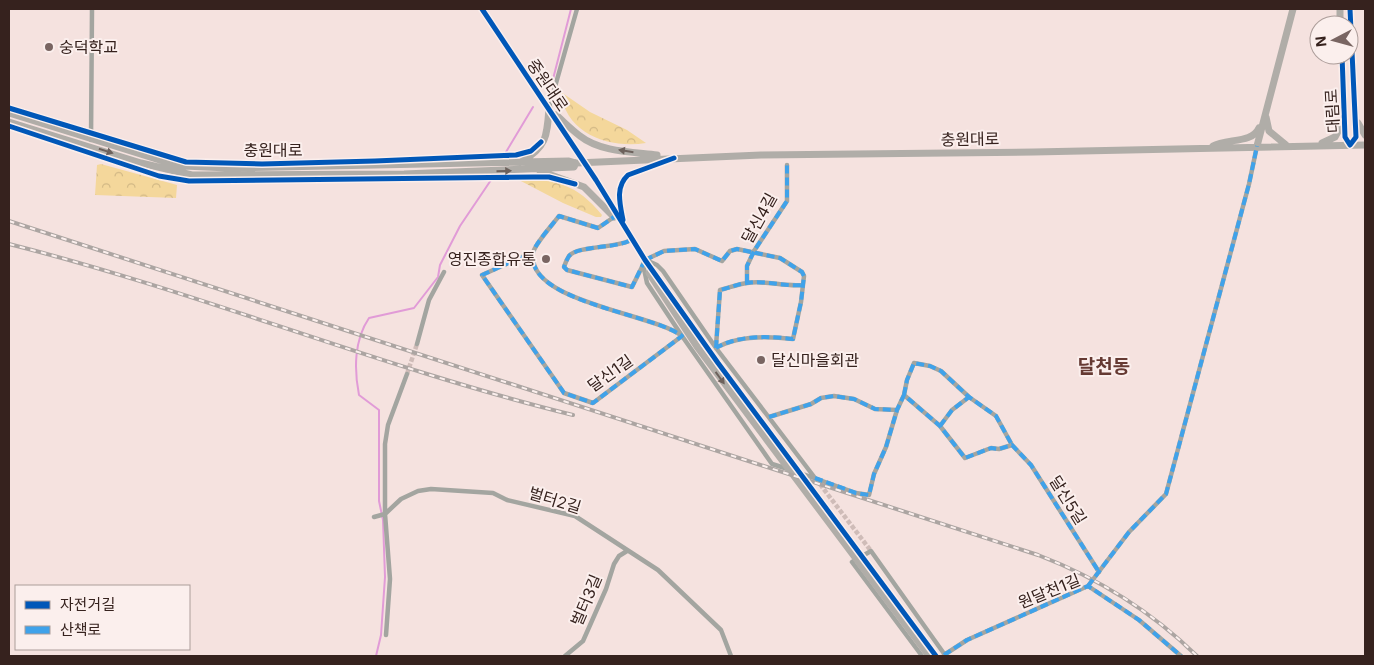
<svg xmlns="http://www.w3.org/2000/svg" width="1374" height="665" viewBox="0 0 1374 665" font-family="Inter,'Noto Sans KR',sans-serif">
	<defs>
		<pattern id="forest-crowns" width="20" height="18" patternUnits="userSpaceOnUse" patternTransform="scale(1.25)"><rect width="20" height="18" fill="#f4d79b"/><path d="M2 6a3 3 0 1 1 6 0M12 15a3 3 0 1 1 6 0" fill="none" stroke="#d2b885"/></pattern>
	</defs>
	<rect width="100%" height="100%" fill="#f5e2df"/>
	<!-- forest -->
	<path fill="url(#forest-crowns)" d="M561,92l29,20 37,18 19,13c-36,6 -81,-9 -85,-51z
		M101,164l76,21 -1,13 -81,-3 2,-30z
		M517,179c39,1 59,4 85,36l-1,2h-5l-33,-14z"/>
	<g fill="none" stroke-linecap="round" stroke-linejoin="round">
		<!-- stream -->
		<path stroke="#e19bd7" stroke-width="2" d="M553,79l18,-70
			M506,152l27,-45
			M376,656l5,-21 4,-58 -2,-57 -4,-19v-91l-20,-15c-5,-25 -5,-55 10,-77l45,-10 24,-31 2,-12 20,-39 31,-46"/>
		<!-- street-tunnel -->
		<path stroke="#cfbcb8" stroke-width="4.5" stroke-dasharray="4.5 2" stroke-linecap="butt" d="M407,374l10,-30
			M816,479l55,72"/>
		<!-- street -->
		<path stroke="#a3a5a0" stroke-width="4.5" d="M549,108l28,-99
			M91,140l1,-131
			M629,241c-14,7 -52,5 -60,15 -2,3 -4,8 -5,11l3,3 65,17 11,-22
			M533,252l-51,23 82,118 29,10 89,-67c-30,-23 -156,-34 -149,-83 1,-8 20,-29 26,-37l39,12 16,-11
			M645,260l19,-9 31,-2 27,12 8,-10 7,-2 43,9 22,14 2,4 -3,26 -8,37c-25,-3 -55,-4 -77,9
			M646,260l11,5 6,6 53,77 99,130
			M643,264l4,19 35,53 90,128 16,5
			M747,282v-16l7,-15 33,-50v-36
			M417,344l12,-44 15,-28
			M716,346l4,-56c9,-2 18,-6 27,-7 19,-3 37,4 55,2
			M904,395l3,-15 7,-17 16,3 11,5 28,26 27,19 16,29
			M769,417l42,-13 10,-6 13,-2 20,3 21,10 22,1 7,-15 36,31 25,32 26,-10 8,1 13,-4 19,20 68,107
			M940,426l12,-16 17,-13
			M800,473l56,20 13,2 5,-21 12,-27 11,-37
			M374,517l11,-3 16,-15 17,-8 13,-2 62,4 14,7 68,16 83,54 63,60 10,26
			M1088,586l41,-54 37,-38 83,-310 8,-38
			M386,635l4,-56 -5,-65v-70l3,-19 19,-51
			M944,655l23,-15 121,-54 51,34 42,36
			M565,656l18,-15 23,-52 8,-25 5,-8 8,-5
			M922,656l-70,-94 19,-11 74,104"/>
		<!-- secondary -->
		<path stroke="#b0ada8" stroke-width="7" d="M482,9l114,171 49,80 73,103 218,293
			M1340,9v16
			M1350,9l6,128 -6,8
			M1342,55l3,82 5,8
			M9,113l157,49 18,4 44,2 341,-7 7,2 185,-8 273,-3 331,-7
			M556,115c8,7 16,15 24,21 20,16 53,16 77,19
			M1266,117l3,14 17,14
			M9,122l132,41 51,12 212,-1 170,-7 2,-4
			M1358,123l7,12
			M1322,143l13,-6 7,-13
			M1213,146c13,-8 39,-2 46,-18
			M1257,146l36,-137
			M521,162c26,-15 26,-26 28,-54
			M540,171l44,16 30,30
			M623,222c-2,-17 -9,-34 5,-47l39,-15
			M649,273l49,75 231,308"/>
		<!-- rail casing -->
		<g stroke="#aca5a2" stroke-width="4">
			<path id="rail" d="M9,221l1029,334c60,23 113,56 159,101
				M9,244c190,48 373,124 564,171"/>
		</g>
		<!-- rail -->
		<use href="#rail" stroke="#fbefed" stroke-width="2" stroke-dasharray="5.5" stroke-linecap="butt"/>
		<!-- quiet -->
		<path stroke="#3fa2ea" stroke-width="4" stroke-dasharray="8 4" stroke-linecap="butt" d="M629,241c-14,7 -52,5 -60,15 -2,3 -4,8 -5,11l3,3 65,17 11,-23
			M533,252l-51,23 82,118 29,10 89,-67c-30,-23 -156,-34 -149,-83 1,-8 20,-29 26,-37l39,12 16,-11
			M645,260l19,-9 31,-2 27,12 8,-10 7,-2 43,9 22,14 2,4 -3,26 -8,37c-25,-3 -55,-4 -77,9
			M747,282v-16l7,-15 33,-50v-36
			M716,348l4,-58c9,-2 18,-6 27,-7 19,-3 37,4 55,2
			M904,395l3,-15 7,-17 16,3 11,5 28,26 27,19 16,29
			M769,417l42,-13 10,-6 13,-2 20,3 21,10 22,1 7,-15 36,31 25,32 26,-10 8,1 13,-4 19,20 68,107
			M940,426l12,-16 17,-13
			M815,478l41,15 13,2 5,-21 12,-27 11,-37
			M1088,586l41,-54 37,-38 83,-310 8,-38
			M944,655l23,-15 121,-54 51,34 42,36"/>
		<!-- cycleway casing -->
		<g stroke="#fbefed" stroke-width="8">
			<path id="cycleway" d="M482,9l114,171 49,80 73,103 218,293
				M1342,55l3,82 5,8 6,-8 -6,-128
				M9,108l177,54 76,2 113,-3 141,-6 15,-4 10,-9
				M9,126l150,50 30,5 344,-4h16l26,7
				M623,220c-3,-16 -8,-33 5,-45l46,-17"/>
		</g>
		<!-- cycleway -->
		<use href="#cycleway" stroke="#0057b8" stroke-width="5"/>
	</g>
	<!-- one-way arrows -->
	<defs><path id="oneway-solid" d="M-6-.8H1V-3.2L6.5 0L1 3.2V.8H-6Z" transform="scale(1.25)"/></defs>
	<g fill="#6d615c">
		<use href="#oneway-solid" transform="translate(106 151) rotate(18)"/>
		<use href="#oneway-solid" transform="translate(626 151) rotate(-171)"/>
		<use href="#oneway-solid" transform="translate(504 171) rotate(-2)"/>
		<use href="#oneway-solid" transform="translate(720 378) rotate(54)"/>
	</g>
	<!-- markers -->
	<g fill="#796562" stroke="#fbefed" stroke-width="2">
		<circle cx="49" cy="47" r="5"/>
		<circle cx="546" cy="259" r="5"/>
		<circle cx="761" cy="360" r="5"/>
	</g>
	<g text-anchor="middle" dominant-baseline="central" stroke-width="4" stroke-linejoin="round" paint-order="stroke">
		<!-- poi labels -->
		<g font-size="16" fill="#36221e" stroke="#fbefed" text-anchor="start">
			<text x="59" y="47">숭덕학교</text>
			<text x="536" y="259" text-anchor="end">영진종합유통</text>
			<text x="771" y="360">달신마을회관</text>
		</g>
		<!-- street labels -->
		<g font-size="16" fill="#36221e" stroke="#fbefed">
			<text transform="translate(548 85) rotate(56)">중원대로</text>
			<text transform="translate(1332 111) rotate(-93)">대림로</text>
			<text transform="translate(970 139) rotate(-1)">충원대로</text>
			<text x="273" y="150">충원대로</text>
			<text transform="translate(759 218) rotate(-61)">달신4길</text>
			<text transform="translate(610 373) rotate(-35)">달신1길</text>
			<text transform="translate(555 500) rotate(17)">벌터2길</text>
			<text transform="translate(1068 500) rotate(58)">달신5길</text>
			<text transform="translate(1049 591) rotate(-22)">원달천1길</text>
			<text transform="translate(586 600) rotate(-67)">벌터3길</text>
		</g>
		<!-- quarter labels -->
		<g font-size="19" font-weight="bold" fill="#663a33" stroke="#fbefed">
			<text x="1104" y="366">달천동</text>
		</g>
	</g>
	<!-- border -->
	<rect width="1374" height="665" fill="none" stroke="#36221e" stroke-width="20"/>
	<!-- legend -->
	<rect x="15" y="585" width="175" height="65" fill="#fbefed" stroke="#ac9d9a"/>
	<rect x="25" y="601" width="25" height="8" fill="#0057b8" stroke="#ac9d9a"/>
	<text x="60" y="610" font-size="15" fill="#36221e">자전거길</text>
	<rect x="25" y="626" width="25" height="8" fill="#3fa2ea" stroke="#ac9d9a"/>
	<text x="60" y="635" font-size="15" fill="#36221e">산책로</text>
	<!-- north arrow -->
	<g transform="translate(1334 40) rotate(264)"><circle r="24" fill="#fbefed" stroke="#ac9d9a"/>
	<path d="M0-4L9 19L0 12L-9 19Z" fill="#796562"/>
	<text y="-8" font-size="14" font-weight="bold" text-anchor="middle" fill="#36221e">N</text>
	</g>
</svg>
